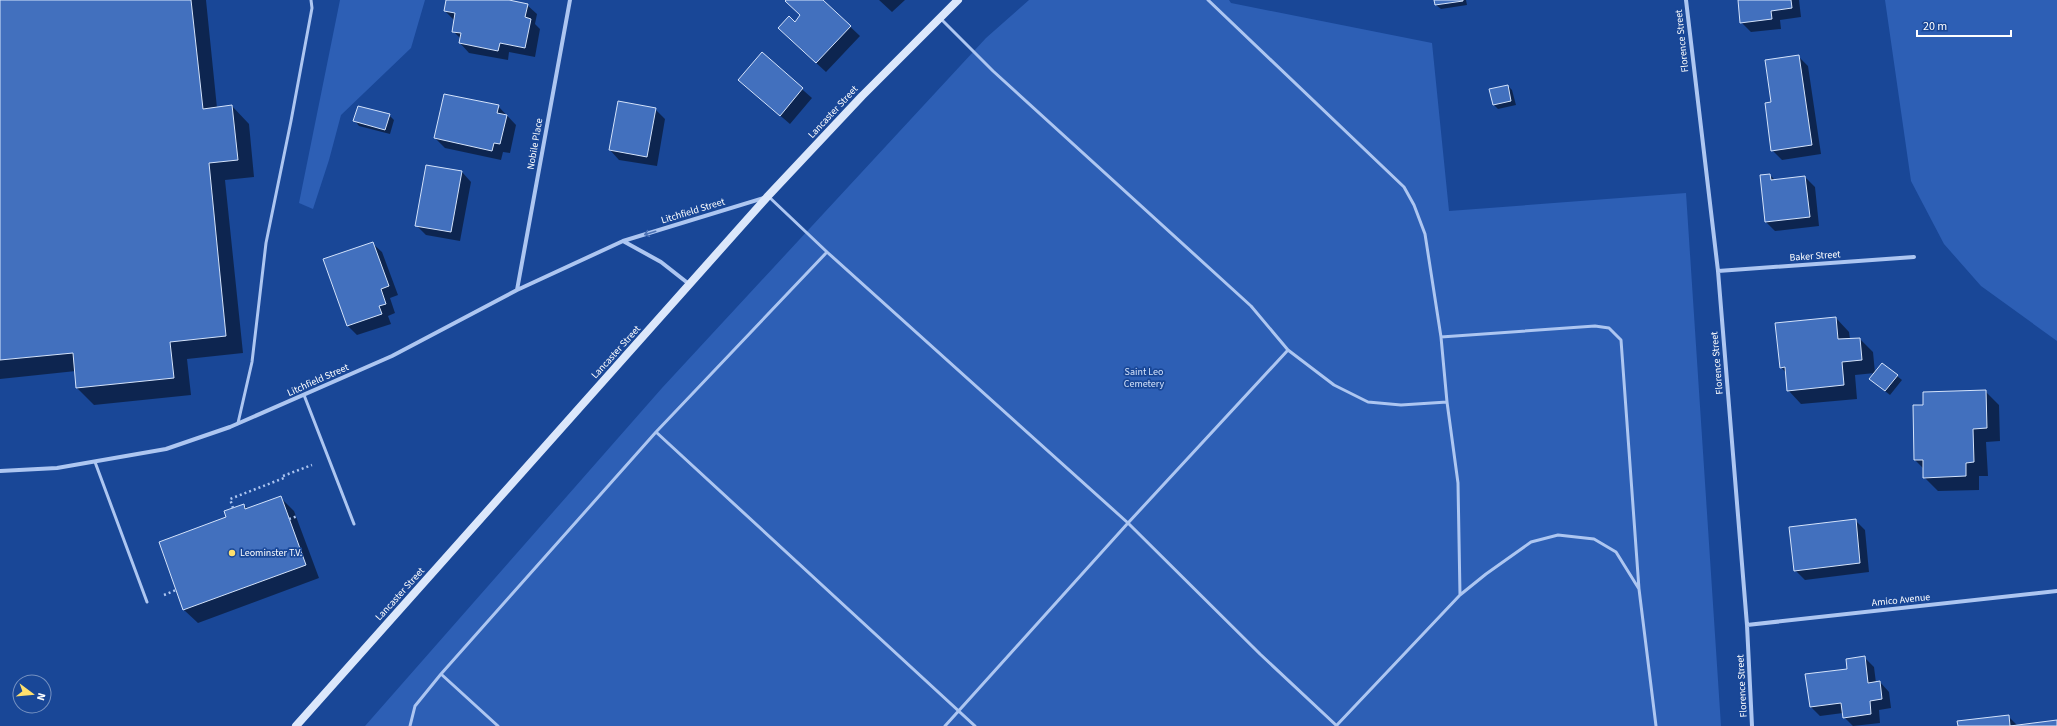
<svg xmlns="http://www.w3.org/2000/svg" width="2057" height="726" viewBox="0 0 2057 726" font-family="'Source Sans 3',sans-serif">
	<rect width="100%" height="100%" fill="#194797"/>
	<!-- green -->
	<path fill="#2d5fb5" d="M340,0h85l-14,48 -70,67 -12,45 -16,49 -14,-6z
		M1029,0h200l2,3 201,40 17,168 237,-18 35,533h-1356l297,-338 324,-350z
		M1885,0h172v341l-76,-55 -37,-42 -33,-63z"/>
	<!-- shadow -->
	<path fill="#0007" d="M0,0h206l11,108 15,-2 17,18 5,53 -29,3 18,173 -56,6 4,36 -97,10 -17,-17 -1,-17 -76,8z
		M447,0h57l23,5 10,9 -2,10 5,5 -5,28 -26,-5 -1,8 -39,-7 -9,-10 1,-4 -8,-8 1,-11 -9,-9z
		M788,0h34l38,36 -34,36 -38,-35 13,-21z
		M879,0h26l-13,12z
		M1435,0h31l1,5 -26,4 -5,-4z
		M1739,0h60l2,17 -21,3 1,9 -30,3 -10,-10z
		M762,54l50,44 -22,26 -41,-35z
		M1798,56l10,10 13,88 -39,6 -10,-10v-47z
		M1508,86l4,4 4,15 -18,4 -4,-4z
		M498,106l18,19 -6,28 -7,-1 -2,8 -56,-12 -10,-10z
		M655,109l10,10 -8,47 -38,-6 -9,-10z
		M389,115l5,5 -4,14 -31,-8 -4,-5z
		M462,172l9,10 -11,59 -34,-6 -10,-10z
		M1770,175l5,5 30,-3 10,10 4,39 -44,5 -9,-9z
		M372,243l10,9 16,43 -8,3 5,15 -7,3 3,8 -34,11 -9,-9 -24,-66z
		M1836,318l13,14 1,7h10l13,13 2,21 22,3 5,4 -12,15 -20,-16 5,-6 -20,2 2,24 -56,5 -13,-14 -2,-17 -5,-6z
		M1985,391l14,14 1,36 -14,1 2,34h-9v14l-41,1 -14,-14v-8l-9,-9z
		M280,497l14,14 25,67 -121,45 -14,-13 -24,-67 67,-25 17,-13 4,4z
		M1855,520l10,10 4,42 -64,8 -10,-10z
		M1864,657l10,10 2,16 4,-1 9,10 2,16 -12,2 1,13 -27,3 -9,-9 -1,-4 -23,3 -9,-9 38,-38z
		M2008,716l10,10 39,-5v5h-98z"/>
	<!-- building -->
	<path fill="#4270be" stroke="#d4e3fb" d="M0,0h191l12,109 29,-4 6,55 -29,3 17,173 -56,6 4,36 -98,10 -3,-35 -73,7z
		M446,0h63l19,4 -3,13 6,2 -6,29 -25,-5 -2,8 -39,-8 2,-10 -9,-1 3,-19 -11,-2z
		M786,0h37l28,26 -35,37 -38,-35 11,-12 6,6 5,-7 -15,-14z
		M1434,0h29v1l-28,4z
		M1738,0h53l1,8 -21,3 1,8 -32,4z
		M762,52l41,36 -23,28 -42,-36z
		M1799,55l13,90 -41,6 -6,-48 6,-1 -6,-42z
		M1508,85l3,16 -18,4 -4,-16z
		M444,94l55,11 -2,8 10,2 -7,29 -6,-1 -2,8 -58,-13z
		M618,101l38,7 -9,49 -38,-7z
		M358,106l32,8 -5,16 -32,-9z
		M426,165l36,6 -11,61 -36,-6z
		M1770,174l1,6 34,-4 5,41 -45,5 -5,-47z
		M373,242l16,44 -8,3 5,15 -7,2 3,8 -35,12 -24,-67z
		M1836,317l2,22 22,-1 2,22 -20,2 2,23 -57,6 -2,-24 -5,1 -5,-45z
		M1882,363l16,12 -13,16 -16,-12z
		M1986,390l1,38 -14,1 1,33 -8,1v13l-43,2v-18h-9l-1,-55h10v-13z
		M281,496l25,69 -123,45 -24,-68 67,-25 -2,-6 20,-7 1,5z
		M1856,519l4,44 -66,8 -5,-44z
		M1865,656l3,27 12,-2 2,18 -12,2 1,13 -28,4 -2,-15 -31,4 -5,-33 42,-5 -1,-10z
		M2009,715l1,11 47,-6v6h-99l-1,-5z"/>
	<g fill="none" stroke-linecap="round" stroke-linejoin="round">
		<!-- path -->
		<path stroke="#adc6f1" stroke-width="2.5" stroke-dasharray="2 3" stroke-linecap="butt" d="M283,476l29,-11
			M233,508l-3,-9 54,-21
			M289,519l9,-3
			M164,595l12,-5"/>
		<!-- lane -->
		<path stroke="#adc6f1" stroke-width="3" d="M1208,0l196,187 10,18 11,29 16,103
			M940,18l53,53 258,235 37,44 46,35 34,17 33,3 46,-3 -6,-65 154,-11 14,2 12,12 18,249 -23,-37 -22,-13 -36,-4 -27,7 -45,32 -26,21 -2,-112 -11,-81
			M768,196l59,56 301,271 -183,203
			M827,252l-171,180 319,294
			M1288,350l-160,173 132,131 77,72
			M304,395l50,129
			M238,423l14,-61 14,-119 25,-122 21,-113 -1,-8
			M95,462l52,140
			M1639,589l17,137
			M410,726l5,-20 26,-32
			M498,726l-57,-52 215,-242
			M1336,726l124,-131"/>
		<!-- street -->
		<path stroke="#adc6f1" stroke-width="4" d="M1686,0l32,271 29,354 5,101
			M623,241l141,-43
			M1718,271l196,-14
			M517,290l53,-290
			M0,471l57,-3 109,-19 64,-22 162,-71 125,-66 106,-49 38,21 28,22
			M1747,625l310,-34"/>
		<!-- secondary -->
		<path stroke="#dbe7fb" stroke-width="8" d="M296,726l472,-530 94,-100 96,-96"/>
	</g>
	<!-- one-way arrows -->
	<defs><path id="oneway-shaft" d="M-6 0H5M1.5-3L5.5 0L1.5 3" fill="none" stroke-width="1.6" stroke-linecap="round" stroke-linejoin="round"/></defs>
	<use stroke="#4d73b6" href="#oneway-shaft" transform="translate(650 233) rotate(163)"/>
	<!-- markers -->
	<circle fill="#ffe06d" stroke="#194797" stroke-width="1.5" cx="232" cy="553" r="4"/>
	<g text-anchor="middle" dominant-baseline="central" stroke-width="3.5" stroke-linejoin="round" paint-order="stroke">
		<!-- street labels -->
		<g font-size="10" fill="#fff" stroke="#194797">
			<text transform="translate(1682 41) rotate(-96)">Florence Street</text>
			<text transform="translate(833 112) rotate(-47)">Lancaster Street</text>
			<text transform="translate(535 144) rotate(-80)">Nobile Place</text>
			<text transform="translate(693 211) rotate(-17)">Litchfield Street</text>
			<text transform="translate(1815 256) rotate(-4)">Baker Street</text>
			<text transform="translate(616 352) rotate(-48)">Lancaster Street</text>
			<text transform="translate(1717 363) rotate(-95)">Florence Street</text>
			<text transform="translate(318 380) rotate(-24)">Litchfield Street</text>
			<text transform="translate(400 594) rotate(-48)">Lancaster Street</text>
			<text transform="translate(1901 600) rotate(-6)">Amico Avenue</text>
			<text transform="translate(1742 686) rotate(-93)">Florence Street</text>
		</g>
		<!-- park labels -->
		<g font-size="10" fill="#d4e3fb" stroke="#194797">
			<text x="1144" y="372">Saint Leo<tspan x="1144" dy="12">Cemetery</tspan></text>
		</g>
		<!-- poi labels -->
		<g font-size="10" fill="#fff" stroke="#194797" text-anchor="start">
			<text x="240" y="553">Leominster T.V.</text>
		</g>
	</g>
	<!-- north arrow -->
	<g transform="translate(32 694) rotate(106)"><circle r="19" fill="#194797" stroke="#7591c1"/>
	<path d="M0-3L7 15L0 10L-7 15Z" fill="#ffe06d"/>
	<text y="-6" font-size="11" font-weight="bold" text-anchor="middle" fill="#ffffff">N</text>
	</g>
	<!-- scale -->
	<path d="M1917 30v6h94v-6" fill="none" stroke="#ffffff" stroke-width="2"/>
	<text x="1923" y="30" font-size="12" fill="#ffffff" stroke="#194797" stroke-width="3" paint-order="stroke">20 m</text>
</svg>
